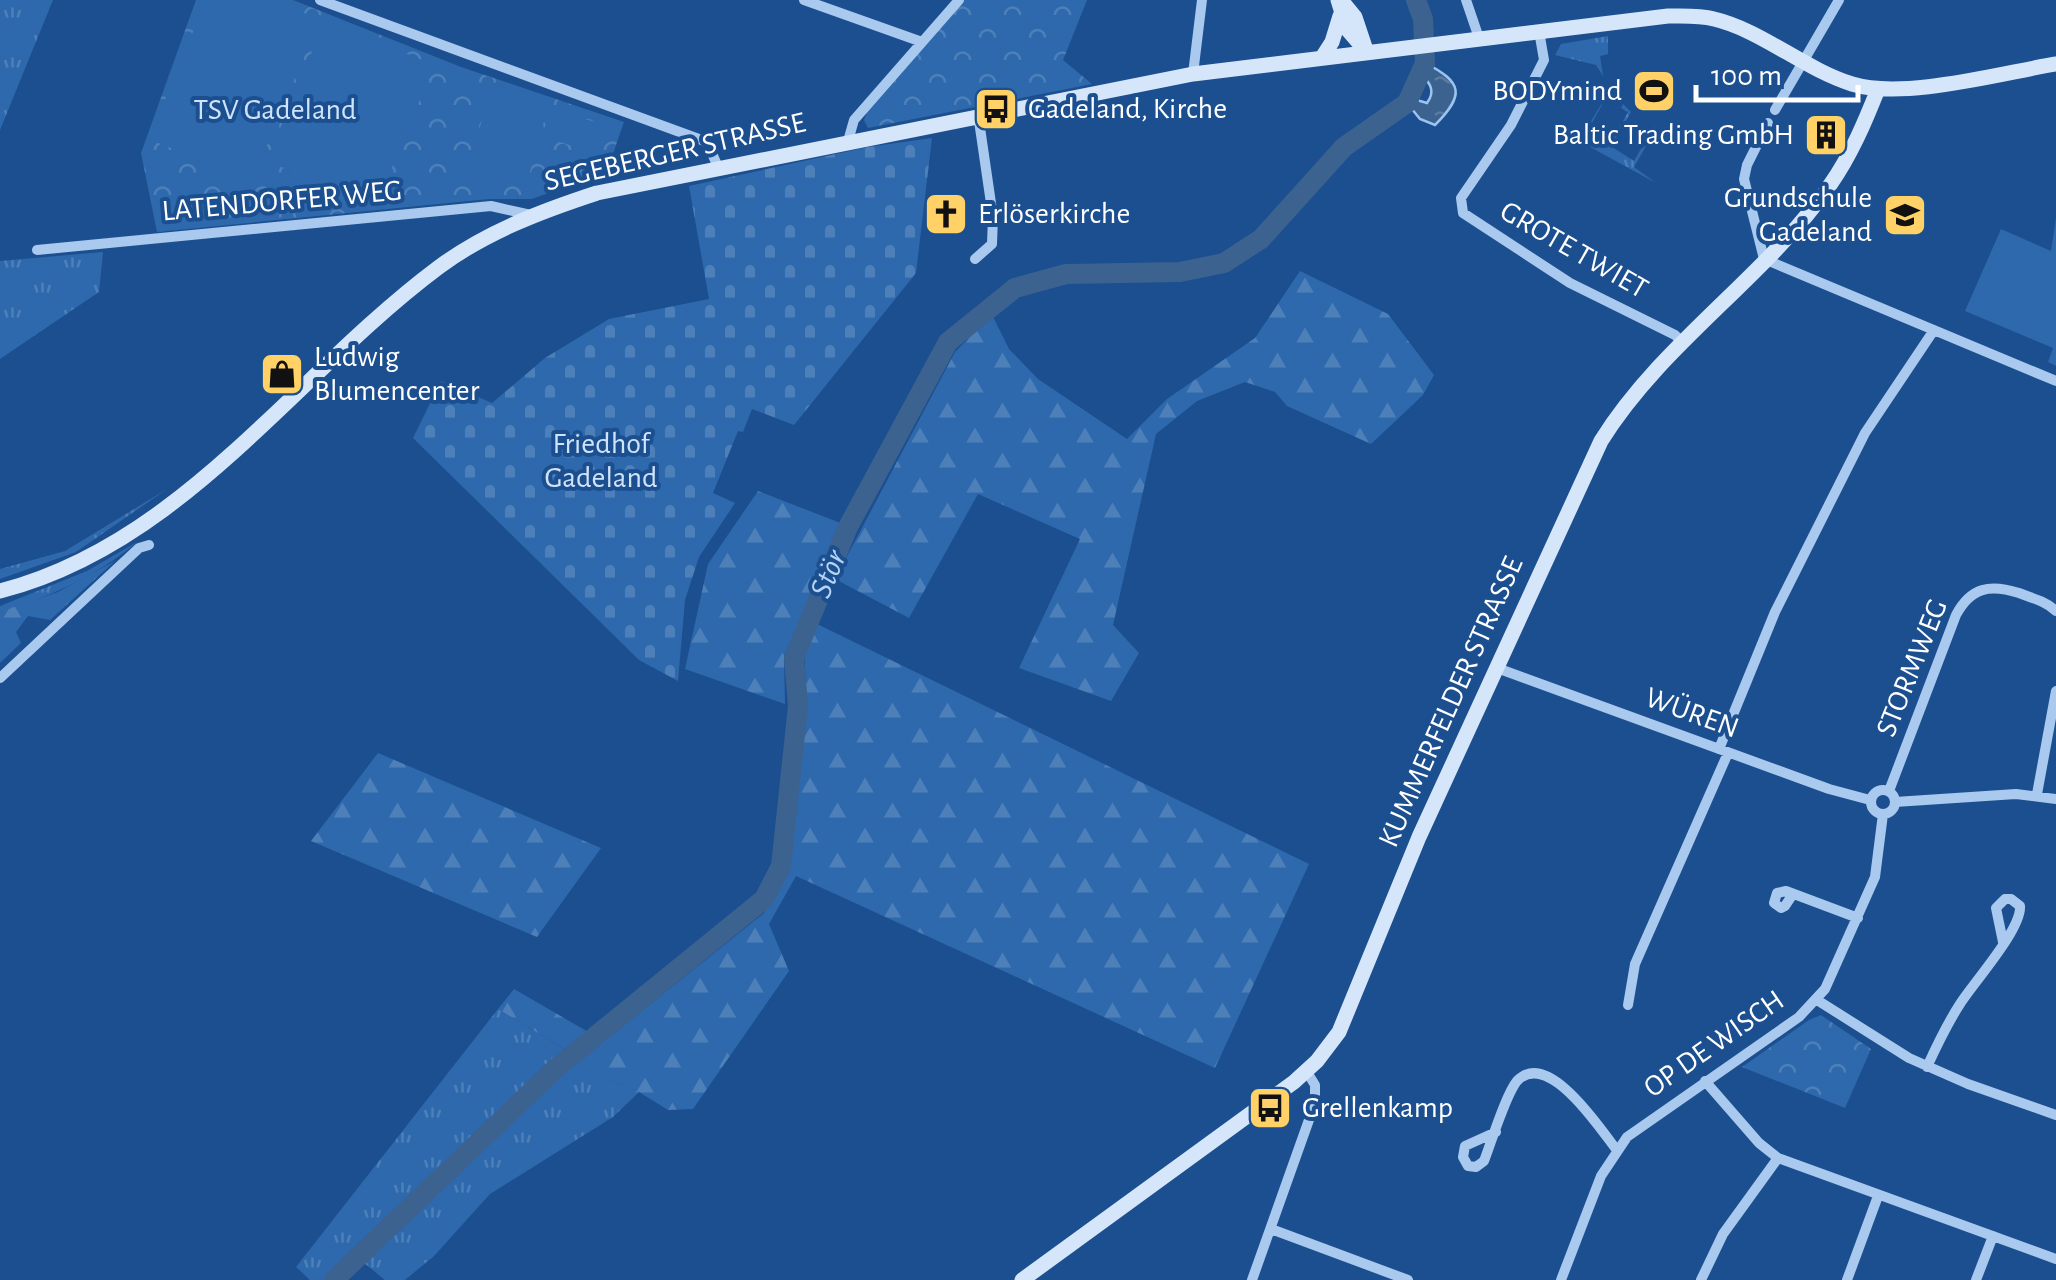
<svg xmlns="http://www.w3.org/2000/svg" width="2056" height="1280" viewBox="0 0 2056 1280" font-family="'Alegreya Sans',sans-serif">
	<defs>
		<pattern id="grass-tufts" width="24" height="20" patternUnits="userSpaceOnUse" patternTransform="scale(2.5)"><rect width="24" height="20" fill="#2e69ad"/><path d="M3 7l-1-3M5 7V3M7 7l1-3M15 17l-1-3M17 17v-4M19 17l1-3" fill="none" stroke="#4d80b9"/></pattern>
		<pattern id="forest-firs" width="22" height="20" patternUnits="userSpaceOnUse" patternTransform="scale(2.5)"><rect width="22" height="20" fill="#2e69ad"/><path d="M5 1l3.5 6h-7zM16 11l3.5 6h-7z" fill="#4d80b9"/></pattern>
		<pattern id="cemetery-stones" width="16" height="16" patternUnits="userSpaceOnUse" patternTransform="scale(2.5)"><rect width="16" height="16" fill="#2e69ad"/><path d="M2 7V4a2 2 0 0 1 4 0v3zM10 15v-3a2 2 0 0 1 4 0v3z" fill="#4d80b9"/></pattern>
		<pattern id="park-crowns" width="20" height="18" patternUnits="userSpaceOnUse" patternTransform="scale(2.5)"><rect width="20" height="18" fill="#2e69ad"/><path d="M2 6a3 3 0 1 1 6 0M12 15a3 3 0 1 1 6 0" fill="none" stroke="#4d80b9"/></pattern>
		<pattern id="water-ripples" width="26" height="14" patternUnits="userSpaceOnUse" patternTransform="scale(2.5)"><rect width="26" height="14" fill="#3c6290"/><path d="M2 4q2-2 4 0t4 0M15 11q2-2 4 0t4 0" fill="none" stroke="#597aa1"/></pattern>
	</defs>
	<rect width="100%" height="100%" fill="#1b4f8f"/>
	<!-- grass -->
	<path fill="url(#grass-tufts)" d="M0,0h53l-53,130z
		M1608,36v18l-8,2 3,20 -7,-11 -41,-10 6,-11z
		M1613,85l4,9 -7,-4 -23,42 22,13 19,-33 -7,-4 2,-4 8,8 -19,35 22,14 20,-35 3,1 -23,40 22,16 -77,-42z
		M103,252l-4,40 -99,67v-98z
		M167,489l-91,63 -76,27v-10l65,-18z
		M137,542c-40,34 -87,55 -137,70v-6l87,-35z
		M498,1009l68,41 7,17 66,25 -26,25 -123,77 -56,62 -29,24h-20l-32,-26 -29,26h-14l-14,-13z"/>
	<!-- forest -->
	<path fill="url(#forest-firs)" d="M1300,271l88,43 46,61 -11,20 -52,49 -84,-38 -12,-14 -30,-10 -48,19 -41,33 -43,191 26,28 -28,48 -92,-33 61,-129 -102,-45 -69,124 -74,-39 120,-227 37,-37 17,34 29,30 89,60 40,-40 88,-61z
		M758,491l85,33 -59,132 1,48 -100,-35 23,-105z
		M115,561l-65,59 -22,-4 -12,16 5,11 -21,20v-51l58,-20z
		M815,623l494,241 -94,204 -419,-192 -27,48 20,47 -96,138 -25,1 -29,-18 -67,-25 192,-154 21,-42 22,-170 -3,-50z
		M378,753l223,95 -64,89 -226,-96z
		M514,989l76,44 -24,17 -68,-41z"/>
	<!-- cemetery -->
	<path fill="url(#cemetery-stones)" d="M932,138l-16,135 -122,152 -42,-16 -9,23 -5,-1 -25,62 22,10 -36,54 -14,43 -7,81 -39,-21 -226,-222 28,-57 51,22 53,-45 64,-39 100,-20 -20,-113 179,-39z"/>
	<!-- park -->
	<path fill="url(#park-crowns)" d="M196,0h97l168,67 163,55 -17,49 -75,28h-43l-332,33 -16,-79z
		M963,0h124l-24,60 29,24 -224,44 -4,-8 4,-11z
		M1821,1015l50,34 -26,59 -103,-41 67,-47z"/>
	<!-- pitch -->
	<path fill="#2e69ad" d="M206,0h66l47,19 -67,163 -103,-43z
		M325,20l109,45 -58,141 -109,-45z
		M492,84l58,16 -24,86 -58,-16z
		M550,109l56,16 -8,28 -56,-16z
		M2056,218v148l-8,-4 5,-14 -88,-37 36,-82 50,22z"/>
	<!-- water -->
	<path fill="url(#water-ripples)" stroke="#9cc4f0" stroke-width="2.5" d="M1425,63c38,19 40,32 10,62l-15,-6 -13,-16 3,-5 17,5c9,-12 3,-20 -6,-29z"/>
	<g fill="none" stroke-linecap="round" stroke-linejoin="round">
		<!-- river -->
		<path stroke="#3c6290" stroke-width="20" d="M334,1280l221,-211 209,-170 17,-33 17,-160 -4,-48 54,-131 100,-185 67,-54 51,-14 114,-2 44,-9 37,-24 83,-92 63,-44 18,-40 -2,-44 -7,-19"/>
		<!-- street -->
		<path stroke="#a9c9ee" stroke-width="10" d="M320,0l387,142 11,25
			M804,0l118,42
			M1466,0l13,38
			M1539,31l5,29 -33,65 -50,73 2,15 107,70 105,52 8,8
			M1193,74l9,-74
			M1775,110l64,-110
			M1768,123l-21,42 -3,14 20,80 292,122
			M848,141l6,-21 105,-120
			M37,250l454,-44 40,9
			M975,259l17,-15 1,-27 -15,-103
			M1497,668l332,121 41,11
			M0,678l139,-130 10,-3
			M1719,749l56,-137 90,-179 69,-103
			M1871 802a12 12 0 1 1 24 0a12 12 0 1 1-24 0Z
			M1889,791l67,-176c15,-28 34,-31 63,-22 13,5 26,8 37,18
			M2037,794l19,-103
			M1895,802l121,-8 40,5
			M1793,894l-8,12 -4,2 -7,-5 3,-10 9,-2 72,27
			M1817,1000l92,58 59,26 88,31
			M1628,1005l7,-41 93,-211
			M1927,1067c10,-22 20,-43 33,-63 14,-22 62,-75 60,-98l-9,-7h-6l-9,9 7,34
			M1705,1081l54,62 19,15 278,101
			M1496,1132l-31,14 -2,11 5,9 8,1 8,-6c7,-18 22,-67 33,-80 31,-33 84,49 99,68
			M1271,1229l137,51
			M1252,1280l63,-177v-18l-8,-13
			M1561,1280l40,-104 26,-39 172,-120 26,-28 50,-112 8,-63
			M1701,1280l22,-46 55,-76
			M1847,1280l31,-84
			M1976,1280l17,-44"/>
		<!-- secondary -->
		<path stroke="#d6e6fa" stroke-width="15" d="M1338,0l9,29 19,22
			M1341,0l14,17 10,30
			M1323,56l9,-14 8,-26
			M0,591c183,-47 294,-216 439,-324 47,-35 103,-56 158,-74l596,-119 475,-58c15,0 31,-1 46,3 47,11 90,50 138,65 52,16 149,-11 204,-20
			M1022,1280l272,-198 23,-21 22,-29 80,-195 182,-396c61,-98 164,-163 229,-256 21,-30 35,-63 48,-96"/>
	</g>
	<!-- icons -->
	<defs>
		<g id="stadium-square" transform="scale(2.25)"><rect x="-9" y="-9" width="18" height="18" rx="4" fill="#ffd166" stroke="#1b4f8f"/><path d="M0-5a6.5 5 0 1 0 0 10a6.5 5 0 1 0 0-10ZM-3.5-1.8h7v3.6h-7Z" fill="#111"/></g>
		<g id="bus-square" transform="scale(2.25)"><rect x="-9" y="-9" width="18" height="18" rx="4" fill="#ffd166" stroke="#1b4f8f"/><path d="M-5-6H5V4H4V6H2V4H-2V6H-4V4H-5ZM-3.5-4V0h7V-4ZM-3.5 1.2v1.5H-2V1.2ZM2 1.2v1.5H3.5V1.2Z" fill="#111"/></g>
		<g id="building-square" transform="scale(2.25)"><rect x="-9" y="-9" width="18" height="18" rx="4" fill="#ffd166" stroke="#1b4f8f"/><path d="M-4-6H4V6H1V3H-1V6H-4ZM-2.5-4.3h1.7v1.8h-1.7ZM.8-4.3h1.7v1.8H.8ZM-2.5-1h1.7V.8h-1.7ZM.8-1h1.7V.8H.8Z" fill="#111"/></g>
		<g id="church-square" transform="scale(2.25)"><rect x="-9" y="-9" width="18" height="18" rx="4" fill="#ffd166" stroke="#1b4f8f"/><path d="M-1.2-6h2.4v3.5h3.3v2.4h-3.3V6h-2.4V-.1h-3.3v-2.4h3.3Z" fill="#111"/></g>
		<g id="school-square" transform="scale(2.25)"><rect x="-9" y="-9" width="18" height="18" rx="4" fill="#ffd166" stroke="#1b4f8f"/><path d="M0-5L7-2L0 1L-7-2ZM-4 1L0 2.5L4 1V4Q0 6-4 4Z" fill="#111"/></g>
		<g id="shop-square" transform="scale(2.25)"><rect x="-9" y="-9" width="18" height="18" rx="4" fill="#ffd166" stroke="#1b4f8f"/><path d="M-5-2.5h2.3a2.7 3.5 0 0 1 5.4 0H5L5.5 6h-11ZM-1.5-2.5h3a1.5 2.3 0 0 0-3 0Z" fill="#111"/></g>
	</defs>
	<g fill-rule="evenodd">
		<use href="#stadium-square" x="1654" y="91"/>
		<use href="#bus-square" x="996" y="109"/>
		<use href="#building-square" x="1826" y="135"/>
		<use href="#church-square" x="946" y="214"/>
		<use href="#school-square" x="1905" y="215"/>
		<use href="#shop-square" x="282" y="374"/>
		<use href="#bus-square" x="1270" y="1108"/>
	</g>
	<g text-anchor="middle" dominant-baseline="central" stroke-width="8" stroke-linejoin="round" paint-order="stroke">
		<!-- poi labels -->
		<g font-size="30" fill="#fff" stroke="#1b4f8f" text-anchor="start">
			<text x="1622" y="91" text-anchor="end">BODYmind</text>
			<text x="1028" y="109">Gadeland, Kirche</text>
			<text x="1794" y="135" text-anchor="end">Baltic Trading GmbH</text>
			<text x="1872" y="198" text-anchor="end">Grundschule<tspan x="1872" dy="34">Gadeland</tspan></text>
			<text x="978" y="214">Erlöserkirche</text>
			<text x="314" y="357">Ludwig<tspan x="314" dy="34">Blumencenter</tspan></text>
			<text x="1302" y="1108">Grellenkamp</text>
		</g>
		<!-- park labels -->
		<g font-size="30" fill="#cfe3fa" stroke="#1b4f8f">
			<text x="275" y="110">TSV Gadeland</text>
			<text x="601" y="444">Friedhof<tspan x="601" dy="34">Gadeland</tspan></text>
		</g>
		<!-- street labels -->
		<g font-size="30" fill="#fff" stroke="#1b4f8f">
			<text transform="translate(675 152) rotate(-13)">SEGEBERGER STRASSE</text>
			<text transform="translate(282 201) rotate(-5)">LATENDORFER WEG</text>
			<text transform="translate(1574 250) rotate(30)">GROTE TWIET</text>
			<text transform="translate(1912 668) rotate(-68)">STORMWEG</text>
			<text transform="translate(1451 702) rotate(-66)">KUMMERFELDER STRASSE</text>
			<text transform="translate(1692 713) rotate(20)">WÜREN</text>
			<text transform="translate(1714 1044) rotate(-35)">OP DE WISCH</text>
		</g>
		<!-- water labels -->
		<g font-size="32" font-style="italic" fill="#b5d3f5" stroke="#1b4f8f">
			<text transform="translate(828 574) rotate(-68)">Stör</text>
		</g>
	</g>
	<!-- scale -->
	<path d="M1696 85v15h162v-15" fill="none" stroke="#ffffff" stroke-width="5"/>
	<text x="1711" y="85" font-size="30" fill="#ffffff" stroke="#1b4f8f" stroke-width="8" paint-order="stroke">100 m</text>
</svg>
